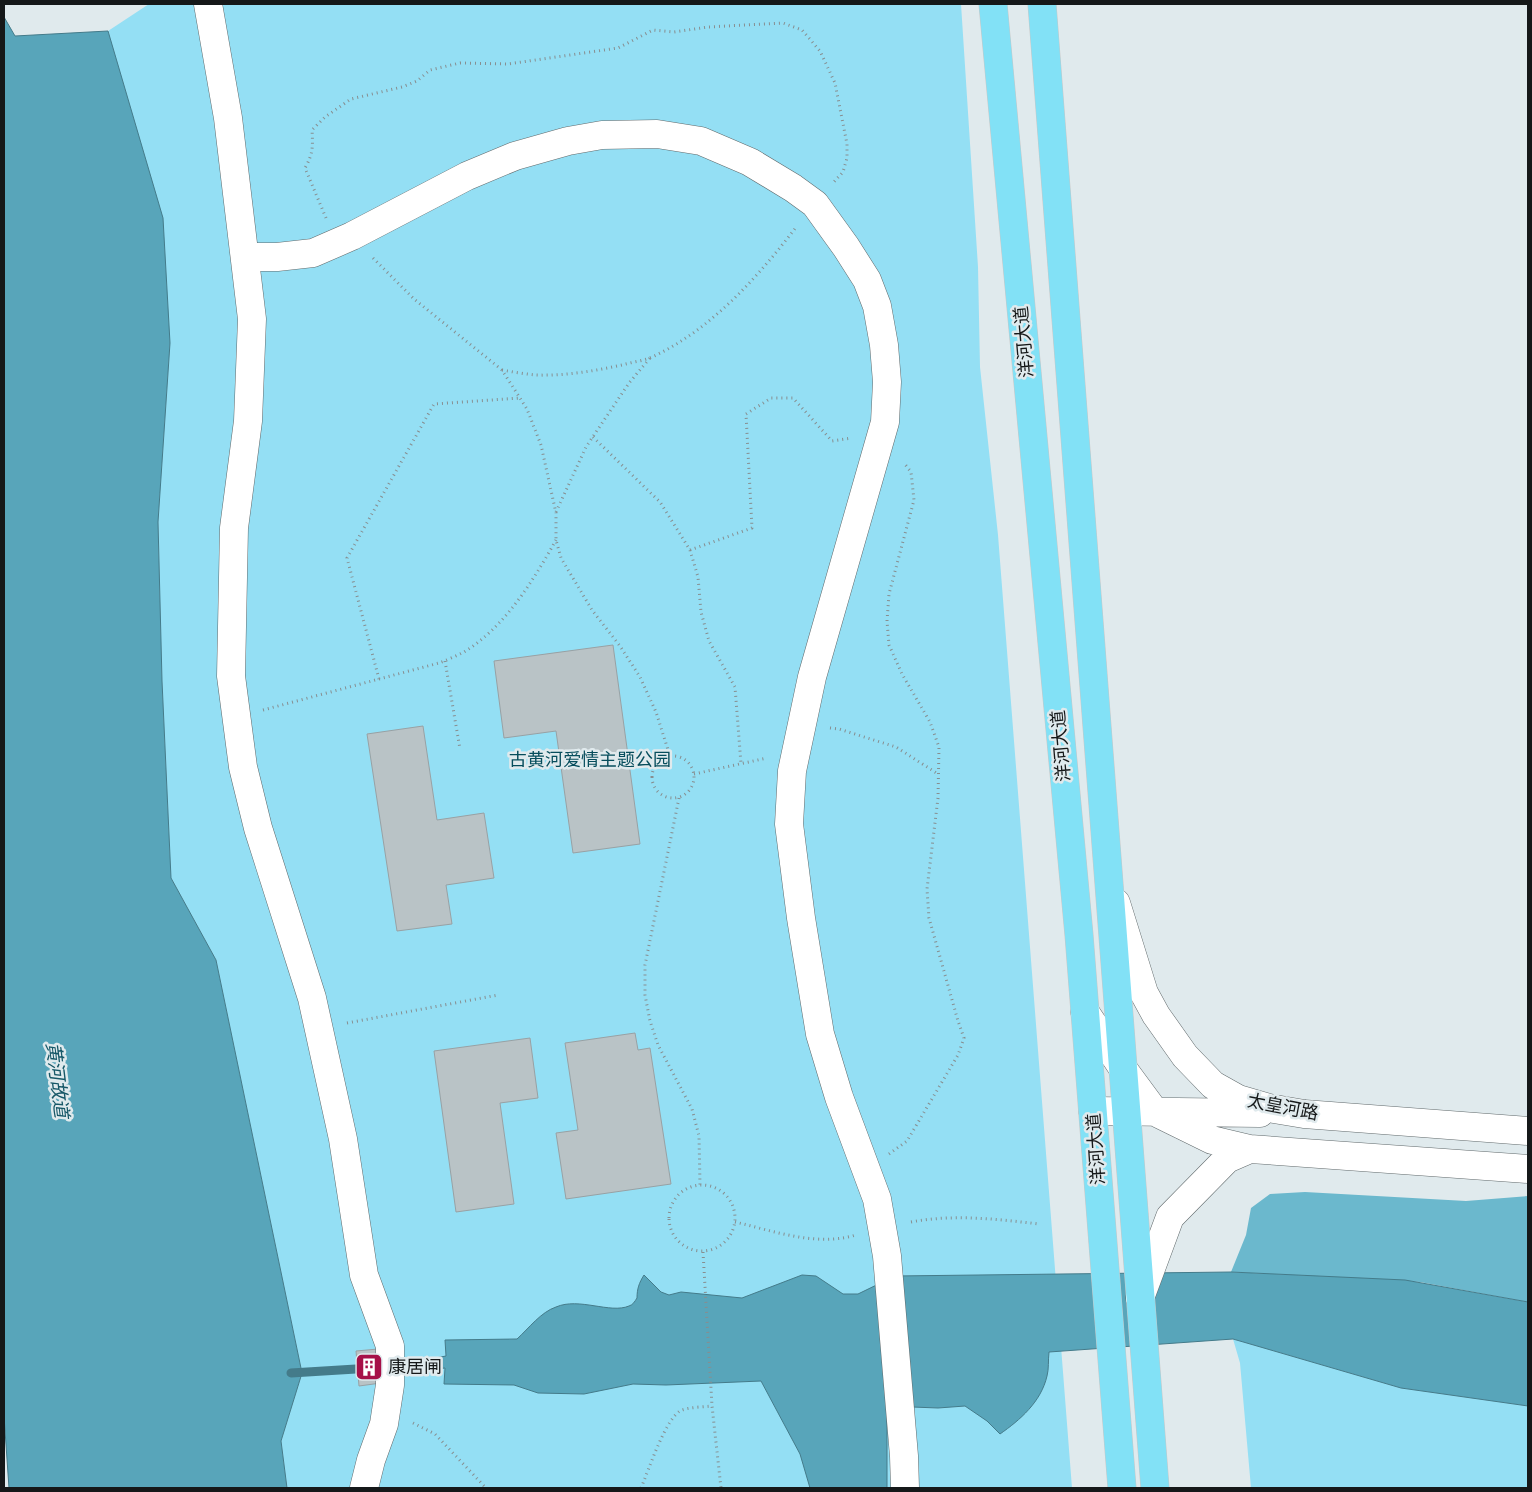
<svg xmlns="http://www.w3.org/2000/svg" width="1532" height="1492" viewBox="0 0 1532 1492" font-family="Signika,'Noto Sans SC',sans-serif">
	<rect width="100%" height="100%" fill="#e0eaed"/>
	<!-- green -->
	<path fill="#94dff4" d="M149,4h812l17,263 2,100 18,168 74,953h-785l-6,-47 21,-68 -86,-413 -45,-82 -9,-197 -4,-159 12,-179 -62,-312z
		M1233,1339l168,49 127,18v82h-277l-11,-125z"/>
	<!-- forest -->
	<path fill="#6bb8cd" d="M1305,1192l161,9 62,-5v106l-108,-20 -189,-10 15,-37 5,-27 19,-14z"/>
	<!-- water -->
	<path fill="#58a5ba" stroke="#447b8a" d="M4,17l11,19 93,-5 55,187 7,125 -12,179 4,159 9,197 45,82 86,413 -21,68 6,47h-278l-5,-72z
		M1231,1272l174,8 123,22v104l-127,-18 -168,-49 -184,13c-1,8 0,17 -2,24 -6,26 -27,44 -47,58l-13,-13 -22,-15 -27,2 -51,-2v82h-77l-10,-34 -39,-73 -95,4 -33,-1 -49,10 -46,-1 -24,-8 -70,-1 1,-16 -19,2 -1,-10 21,-4 -1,-16 72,-1c12,-11 24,-27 39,-32 23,-10 54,7 73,-1 4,-1 6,-5 8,-8 0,-9 2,-15 7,-23l17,17 8,3 12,-3 61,6 60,-23 14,1 27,18h15l37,-18z"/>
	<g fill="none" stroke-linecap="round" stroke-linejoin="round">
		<!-- stream -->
		<path stroke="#447b8a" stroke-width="9" d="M291,1373l65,-4"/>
	</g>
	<!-- building -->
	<path fill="#b9c3c6" stroke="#98a1a4" d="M613,645l27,199 -67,9 -17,-122 -52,7 -10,-77z
		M423,726l14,94 47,-7 10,65 -48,7 6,39 -55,7 -30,-197z
		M635,1033l3,17 12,-2 21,136 -105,15 -10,-66 22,-3 -13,-87z
		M530,1038l8,60 -38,5 14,101 -58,8 -22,-161z
		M378,1349l3,34 -22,3 -3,-35z"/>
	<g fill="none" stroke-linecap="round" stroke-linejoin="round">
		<!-- minor casing -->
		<g stroke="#616a6c" stroke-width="29">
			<path id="minor" d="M208,4l20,114 24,201 -4,102 -14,107 -3,148 12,91 15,61 54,170 31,141 21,136 26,71v39l-6,39 -13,36 -7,28
				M245,257h32l36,-4 39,-17 115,-60 48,-20 53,-15 34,-6 55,-1 44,7 49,21 43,26 22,16 31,43 21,33 10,26 7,39 3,37 -2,40 -73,255 -20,94 -3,53 12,94 19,116 19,63 38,102 10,57 17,200 1,32
				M1116,903l28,90 12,22 29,41 28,29 25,14 31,9 35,6 224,17
				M1085,1012l39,58 31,42 57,28 38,9
				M1093,1111l167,2
				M1140,1298l30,-81 57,-58 23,-10 278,20"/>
		</g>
		<!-- major casing -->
		<g stroke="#c7c8c8" stroke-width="29">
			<path id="major" d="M993,4l86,931 43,553
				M1042,4l113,1484"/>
		</g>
		<!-- path -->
		<path stroke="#878e90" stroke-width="3" stroke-dasharray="1 4" stroke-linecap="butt" d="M326,218l-21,-50c8,-14 8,-21 7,-38l13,-13 26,-18 51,-12 15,-6 13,-11 30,-7 48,1 110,-16 35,-18 21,2 34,-5 75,-4 19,7 18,21 15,32 12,61v14l-4,14 -10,11
			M373,258l41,41 88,71 25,39 14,36 15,68v27l5,18 31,52 28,36 20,31 16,35 14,44
			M502,370c11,2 23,4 34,5 29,1 58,-4 86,-10 10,-3 21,-4 30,-8 59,-27 106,-80 145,-131
			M593,437l67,65 30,48 8,27 3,35 8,29 26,46 6,77
			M556,512l30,-65 43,-64 21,-25
			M690,550l62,-22 -6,-114 25,-16h22l39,43 20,-3
			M445,661l15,88
			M379,679l-32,-121 87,-154 86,-6
			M263,710l176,-47c8,-3 17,-7 25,-11 41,-25 69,-71 92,-112
			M830,728l9,1 57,18 42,27
			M652 777a21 21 0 1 1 42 0a21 21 0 1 1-42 0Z
			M694,774l73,-16
			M679,798l-34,167v30l5,26 8,24 34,64 7,27 1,49
			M347,1023l151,-28
			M889,1154l18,-13 51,-86 6,-17 -6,-17 -29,-103 -2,-29 11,-91 1,-51 -9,-25 -28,-48 -13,-29 -2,-24 2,-27 25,-94 -3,-28 -7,-9
			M669 1218a33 33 0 1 1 66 0a33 33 0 1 1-66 0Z
			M735,1222c39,9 81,25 121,13
			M911,1222c43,-8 85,-3 128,2
			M703,1252l9,154 9,82
			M413,1423l22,11 51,54
			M641,1488c7,-16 25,-72 41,-78 9,-3 21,-3 30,-4"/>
		<!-- minor -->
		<use href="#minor" stroke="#fff" stroke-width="28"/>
		<!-- major -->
		<use href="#major" stroke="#82e1f6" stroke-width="28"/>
	</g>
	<!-- icons -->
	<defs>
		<g id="building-square" transform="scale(1.4375)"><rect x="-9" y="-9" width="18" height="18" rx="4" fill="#a61048" stroke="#e0eaed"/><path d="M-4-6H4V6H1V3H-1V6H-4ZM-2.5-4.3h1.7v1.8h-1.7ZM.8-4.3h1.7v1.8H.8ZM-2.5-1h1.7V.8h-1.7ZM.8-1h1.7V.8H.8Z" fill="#fff"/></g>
	</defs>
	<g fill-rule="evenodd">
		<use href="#building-square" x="369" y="1367"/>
	</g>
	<g text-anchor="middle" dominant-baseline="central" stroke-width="5" stroke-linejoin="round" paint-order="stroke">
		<!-- street labels -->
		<g font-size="18" fill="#151819" stroke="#e0eaed">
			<text transform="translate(1024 342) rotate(-95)">洋河大道</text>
			<text transform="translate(1061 746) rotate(-95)">洋河大道</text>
			<text transform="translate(1283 1107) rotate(11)">太皇河路</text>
			<text transform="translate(1096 1149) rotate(-94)">洋河大道</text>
		</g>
		<!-- park labels -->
		<g font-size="18" fill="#064d5c" stroke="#e0eaed">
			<text x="590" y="760">古黄河爱情主题公园</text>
		</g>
		<!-- poi labels -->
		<g font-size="18" fill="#151819" stroke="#e0eaed" text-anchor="start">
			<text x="388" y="1367">康居闸</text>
		</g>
		<!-- water labels -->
		<g font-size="19" font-style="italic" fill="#165767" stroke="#e0eaed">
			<text transform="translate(57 1080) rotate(83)">黄河故道</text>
		</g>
	</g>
	<!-- border -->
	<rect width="1532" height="1492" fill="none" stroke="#151819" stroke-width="10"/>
</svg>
